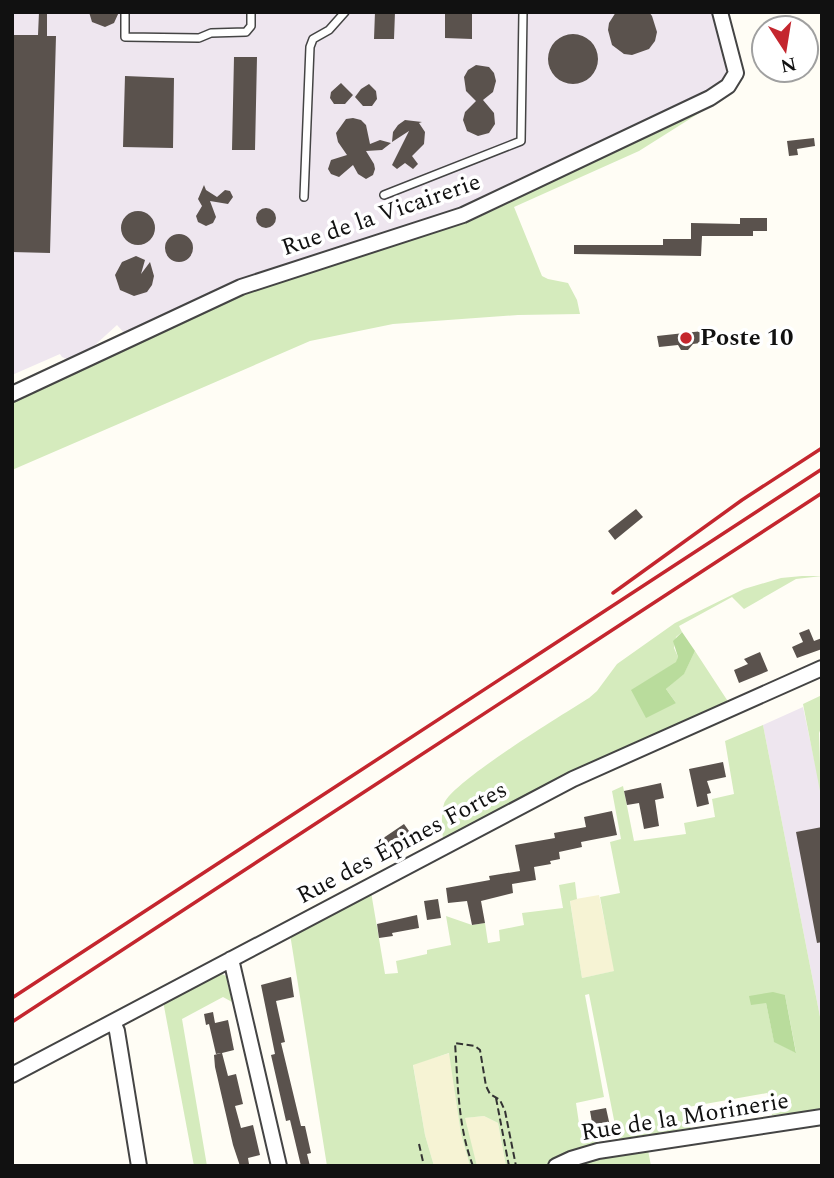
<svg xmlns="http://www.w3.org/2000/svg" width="834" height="1178" viewBox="0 0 834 1178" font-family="Spectral,serif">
	<rect width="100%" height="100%" fill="#fffdf5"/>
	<!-- industrial -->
	<path fill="#eee6ef" d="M12,12h699l17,59 -7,15 -256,121 -339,128 -9,-10 -33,30 -15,5 -7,-3 -2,-3 -48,21z
		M803,707l19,89v231l-59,-302z"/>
	<!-- farmland -->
	<path fill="#f6f3d4" d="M599,895l16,76 -33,7 -12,-78z
		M450,1053l11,81 9,32h-36l-9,-31 -12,-71z
		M484,1116l14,7 8,43h-29l-13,-48z"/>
	<!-- green -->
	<path fill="#d5ebbd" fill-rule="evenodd" d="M712,105l-73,46 -125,56 28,69 6,3 20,4 9,17 3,14 -62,1 -125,9 -83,17 -298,129v-68l233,-110 226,-71z
		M802,576h20l-26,3 -52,30 -12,-12 -53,29 3,6 -6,5 -2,11 4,9 -1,5 -45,28 44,13 -10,-14 18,-16 11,-22 34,52 -286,140c0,-12 -3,-28 1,-39 6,-21 121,-91 145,-106l8,-7 20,-27 58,-41 69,-34 37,-11z
		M822,695v31l-3,7 2,63 -18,-92z
		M763,725l59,302v84l-50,4 -5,-22 -79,14 3,24 -73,9 -29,-146 -4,1 19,102 -28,6 4,27 13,-2 3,16 -54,22h-36l-8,-43 -14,-7 -19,2 12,48h-7l-9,-32 -12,-81 -36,12 12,70 9,31h-107l-37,-232 81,-42 14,82 13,-1 -2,-12 31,-7v-4l24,-5 -5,-29 26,9 13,-2 3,20 12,-2 -1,-11 25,-5 -2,-12 41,-5 -4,-23 16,-3 2,17 -7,2 12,77 32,-7 -14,-74 20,-4 -10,-51 11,-3 -9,-48 11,-5 11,55 52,-7 -2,-11 31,-6 -3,-18 22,-5 -9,-53zM785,995l11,57h-1l-21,-11 -8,-38z
		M218,972l8,4 6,26 -9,-5 -41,22 25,147h-13l-31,-165z
		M648,1150l3,16h-76l24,-9z"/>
	<!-- forest -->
	<path fill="#b9dc9c" d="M682,632l13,19 -11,23 -18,15 10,14 -30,15 -15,-28 45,-28 2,-5 -5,-16z
		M773,992l12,3 11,58 -22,-11 -8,-39 -15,2 -2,-9z"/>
	<!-- building -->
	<path fill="#5a524d" d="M39,12h8v24h9l-6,217 -38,-1v-217h26z
		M89,12h30l-5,11 -9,4 -13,-5z
		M375,12h20l-1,27h-20z
		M445,12h27v27l-27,-1z
		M616,12h33l3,4 5,16 -2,9 -6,8 -17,6 -8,-1 -12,-9 -4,-15 1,-7z
		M548 59a25 25 0 1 1 50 0a25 25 0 1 1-50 0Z
		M234,57h23l-2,93h-23z
		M476,65l13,2 5,6 2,8 -3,11 -10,8 11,13 1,11 -6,9 -11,3 -11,-5 -4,-11 2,-8 11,-11 -10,-10 -2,-14 4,-7z
		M125,76l49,2 -1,70 -50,-1z
		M341,83l12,12 -8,9h-11l-4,-6 1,-6z
		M369,84l7,7 1,8 -5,7h-9l-8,-9 6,-8z
		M353,118l8,2 5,5 4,19 10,-4 11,3 -9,7 -16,1 8,13 1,5 -2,6 -7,4 -8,-5 -5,-9 -14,12 -8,-3 -3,-5 3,-9 16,-5 -9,-13 -2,-9 10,-14z
		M405,120l17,2 -3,1 6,9 -1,12 -12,12 6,8 -5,5 -8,-6 -8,6 -5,-4 17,-34 -17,11 1,-10 5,-7z
		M814,138l1,8 -18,3 1,6 -9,1 -2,-15z
		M204,185l2,5 11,7 8,-7 5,1 3,6 -5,7 -18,-3 6,16 -3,6 -7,3 -8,-4 -2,-6 6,-10 -4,-7z
		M256 218a10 10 0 1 1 20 0a10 10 0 1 1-20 0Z
		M121 228a17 17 0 1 1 34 0a17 17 0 1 1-34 0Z
		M740,218h27v13h-14v5h-51l-1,20 -127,-2v-9h89v-6h28v-16l49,1z
		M165 248a14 14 0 1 1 28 0a14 14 0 1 1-28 0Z
		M136,256l9,4 -4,14 9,-12 4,14 -2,9 -5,7 -13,4 -14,-6 -5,-15 7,-13z
		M712,330l2,11 -21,3 -5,6h-7l-3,-5 -19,2 -2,-11z
		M636,509l7,8 -28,23 -7,-9z
		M809,629l5,12 8,-3v11l-25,9 -5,-11 11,-5 -4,-9z
		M760,652l8,19 -29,12 -5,-13 14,-6 -4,-5z
		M723,762l3,15 -19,4 4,12 -4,1 2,10 -12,3 -8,-38z
		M661,783l3,15 -9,2 4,26 -15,3 -5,-26 -12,2 -3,-14z
		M612,811l5,24 -36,7 1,5 -23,5 1,7 -10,2 1,3 -17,3 2,13 -24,4 1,9 -32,8 4,22 -13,2 -5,-24 -19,2 -2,-15 44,-8 -1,-4 31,-5 -5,-26 40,-7 -1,-5 32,-6 -2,-10z
		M404,824l10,14 -28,19 -10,-14z
		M822,827v115l-5,1 -21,-111z
		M438,899l3,19 -14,2 -3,-19z
		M417,915l2,13 -27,5 1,3 -14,2 -2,-14z
		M291,977l3,20 -18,4 9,41 -4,1 20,83h4l6,27 -4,1 3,12h-9l-11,-46 -4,1 -15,-66 4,-1 -14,-69z
		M213,1012l2,11 13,-3 6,30 -12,3 6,23 8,-2 7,30 -8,2 6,22 12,-3 7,30 -12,3 1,6 -9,2 -7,-21 -18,-78 -1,-12 7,-2 -5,1 -7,-30 -3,1 -2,-11z
		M606,1108l4,18 -17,2 -3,-17z"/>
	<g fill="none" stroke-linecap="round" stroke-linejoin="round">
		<!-- lane casing -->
		<g stroke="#444" stroke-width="10">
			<path id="lane" d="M125,12v25l74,1 12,-5 35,-1 5,-6v-14
				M384,195l137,-54 2,-129
				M304,197l6,-150 3,-8 16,-9 16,-18"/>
		</g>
		<!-- street casing -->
		<g stroke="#444" stroke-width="18">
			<path id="street" d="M12,394l229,-107 222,-72 247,-117 18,-12 8,-13 -16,-61
				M231,959l48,207
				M113,1022l4,9 22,135
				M12,1075l561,-296 249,-111
				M556,1166l15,-7 27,-8 224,-34"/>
		</g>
		<!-- path -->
		<path stroke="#333" stroke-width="2" stroke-dasharray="7 3.5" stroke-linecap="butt" d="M496,1098l13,68
			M419,1144l5,22
			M473,1166c-15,-39 -15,-81 -18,-123l20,3 5,4 6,36 4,8 10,6 5,11 11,55"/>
		<!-- lane -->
		<use href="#lane" stroke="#fff" stroke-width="7"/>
		<!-- street -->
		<use href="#street" stroke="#fff" stroke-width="14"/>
		<!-- rail -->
		<path stroke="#c4262e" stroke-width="3.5" d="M613,593l129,-93 80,-52
			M12,998l810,-529
			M12,1022l810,-529"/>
	</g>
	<!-- markers -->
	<circle fill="#c4262e" stroke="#fff" stroke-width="2.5" cx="686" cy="338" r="7"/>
	<g text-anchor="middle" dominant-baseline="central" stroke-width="7" stroke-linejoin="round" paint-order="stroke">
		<!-- street labels -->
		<g font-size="24" fill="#111" stroke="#fff">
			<text transform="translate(381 215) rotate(-19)">Rue de la Vicairerie</text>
			<text transform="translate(402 843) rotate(-28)">Rue des Épines Fortes</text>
			<text transform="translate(685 1117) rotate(-9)">Rue de la Morinerie</text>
		</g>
		<!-- poi labels -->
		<g font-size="24" font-weight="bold" fill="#111" stroke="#fff" text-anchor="start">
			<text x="700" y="338">Poste 10</text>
		</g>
	</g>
	<!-- border -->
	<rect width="834" height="1178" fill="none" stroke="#111111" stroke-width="28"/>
	<!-- north arrow -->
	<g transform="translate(785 49) rotate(168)"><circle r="33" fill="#ffffff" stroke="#a0a0a0" stroke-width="2"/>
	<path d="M0-5L12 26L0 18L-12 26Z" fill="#c4262e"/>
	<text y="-10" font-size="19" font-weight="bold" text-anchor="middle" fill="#111111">N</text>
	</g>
</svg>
